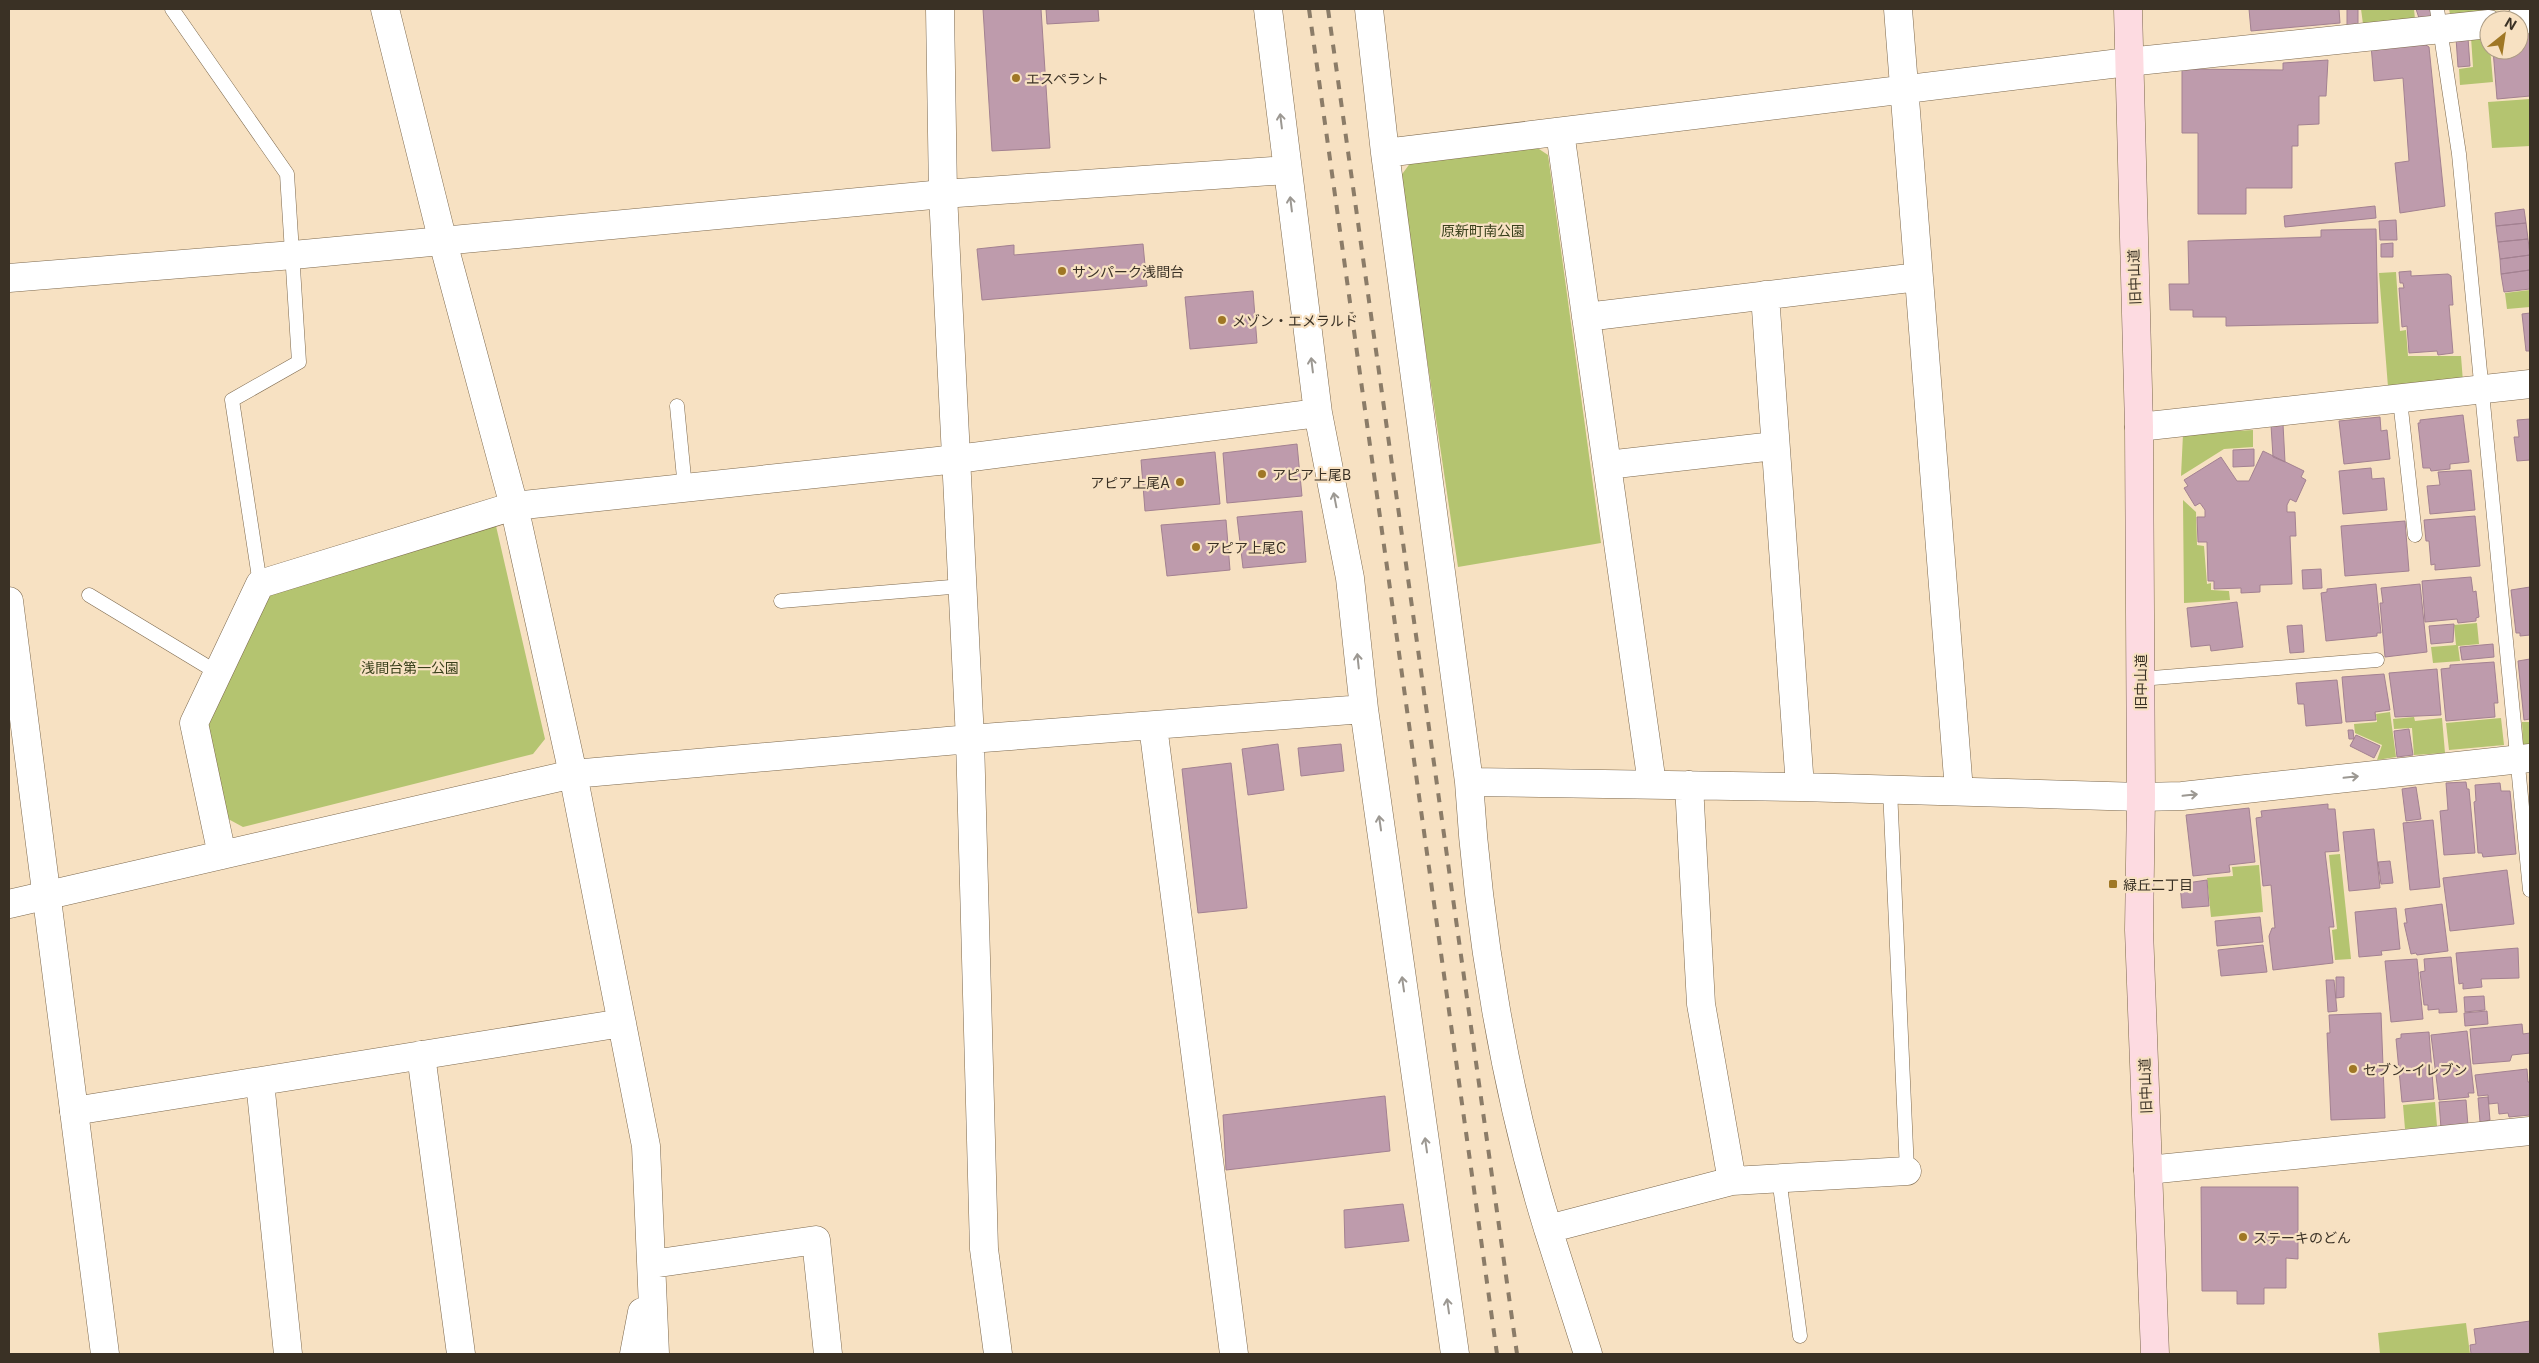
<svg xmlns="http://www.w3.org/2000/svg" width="2539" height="1363" viewBox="0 0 2539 1363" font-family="Inter,'Noto Sans JP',sans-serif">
	<rect width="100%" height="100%" fill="#f7e1c2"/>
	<!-- green -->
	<path fill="#b4c470" d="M2361,9h53l1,10 -52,5z
		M2449,9h63l-62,5z
		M2489,36l4,46 -33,3 -1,-16 14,-2 -2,-30z
		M2530,99v47l-38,2 -4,-46z
		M1536,147l12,8 53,388 -143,24 -58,-390 11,-15z
		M2396,272l4,59 6,-1 2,26h53l2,26 -75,5 -9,-114z
		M2530,290v17l-23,2 -2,-16z
		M2253,430v17l-29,2 -43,27 2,-42z
		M2183,500l13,12 1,33 7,1 3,38 4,-1v7l18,1 1,9 -46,3z
		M496,526l49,213 -12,15 -290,73 -24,-13 -16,-90 64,-136z
		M2477,623l2,21 -21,2 2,15 -27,2 -2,-16 25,-2 -2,-20z
		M2390,712l6,45 -19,3 5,-15 -27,-12 -1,-9 23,-2 -1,-8z
		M2414,717l1,4 27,-3 3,35 -31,2 -2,-27 -18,1 -1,-10z
		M2501,718l3,27 -55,5 -3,-27z
		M2530,722v22h-7l-1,-22z
		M2340,854l11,105 -16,1 -3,-30 5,-1 -8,-74z
		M2259,865l4,47 -52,5 -4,-39 26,-2 -1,-9z
		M2435,1102l2,24 -32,3 -2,-24z
		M2466,1323l4,31h-90l-2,-21z"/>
	<!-- building -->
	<path fill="#be9bac" stroke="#a38191" d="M983,9h58l9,139 -58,3z
		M1046,9h52l1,12 -52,3z
		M2249,9h90l1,14 -89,8z
		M2347,9h11v16h-11z
		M2416,9h15l1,9h-13z
		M2530,33v63l-33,3 -4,-49h26v-16z
		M2456,38h12l2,28 -12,1z
		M2420,41l9,6 16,159 -45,7 -5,-50 14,-2 -6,-83 -29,3 -3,-36z
		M2328,60l-2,36h-7v28l-21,1v21h-6v42h-46v26h-48v-81h-16v-64l101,1v-7z
		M2375,206l1,12 -91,9 -1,-11z
		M2524,209l2,14 -30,3 -1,-13z
		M2396,220l1,20h-17l-1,-19z
		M2526,223l2,16 -30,3 -2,-16z
		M2376,229l2,94 -152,3v-9h-33v-7h-23l-1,-26h20l-1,-43 133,-4v-7z
		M2528,239l2,16 -30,4 -2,-17z
		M2393,243v14h-12v-13z
		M1143,244l4,42 -165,14 -5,-51 37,-4v10z
		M2530,255v15l-29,4 -1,-15z
		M2530,270v19l-26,3 -3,-18z
		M2411,271v5l37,-2 3,2 2,29h-4l4,48 -15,2 -1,-4 -28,2 -2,-27 -5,1 -3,-39h5l-1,-5h-3l-1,-11z
		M1253,291l4,52 -67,6 -5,-52z
		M2530,313v38h-4l-4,-37z
		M2463,415l6,47 -19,2v5l-19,2 -1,-3h-7l-5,-45h2v-3z
		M2380,417l1,14 6,-1 3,29 -46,5 -5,-43z
		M2530,419v41l-13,1 -3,-24h5l-2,-17z
		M2283,424l2,38 -12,-5 -2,-32z
		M1297,444l5,52 -75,7 -4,-50z
		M2254,449v17l-21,1v-17z
		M2263,451l41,20 -3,6 5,3 -10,22 -6,-3 -3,6v7h8l1,24h-6l2,48 -32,1v7l-19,1v-5l-27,1v-8h-6l-1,-39h-9l-1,-25h8v-7l-5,-7 -5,3 -11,-18 4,-2 -4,-6 37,-23 16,24h12z
		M1215,452l5,52 -75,7 -4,-51z
		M2371,468l1,11 12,-1 3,32 -44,4 -4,-43z
		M2471,470l4,40 -45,4 -3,-28 13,-1 -2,-13z
		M1302,511l4,51 -63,6 -6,-51z
		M2475,516l5,50 -45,4v-6l-4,1 -2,-24h-3l-2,-21z
		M1226,520l4,50 -63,6 -6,-51z
		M2405,521l4,50 -64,5 -4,-50z
		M2321,569l1,19 -19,1 -1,-19z
		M2471,577l2,15 3,-1 3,26 -3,1v3l-18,2 -1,-4 -32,3 -3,-41z
		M2376,584l5,49h-4v3l-51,5 -5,-48 6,-1v-3z
		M2420,584l7,68 -42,5 -5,-54h3l-2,-15z
		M2530,587v48l-10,1v-3h-4l-5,-43z
		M2237,602l6,45 -32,4 -1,-6 -19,2 -4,-39z
		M2454,624l-1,18 -22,2 -2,-18z
		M2302,625l2,27 -14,1 -3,-27z
		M2493,644l1,13 -32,3 -2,-13z
		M2530,659v60l-6,1 -6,-59z
		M2494,662l4,41h-4l1,14 -49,4 -5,-52 9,-1v-3z
		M2437,669l4,46 -46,2 -6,-44z
		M2384,674l6,36 -15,2 1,8 -30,2 -4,-45z
		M2337,680l5,43 -36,3 -2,-22h-6l-2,-21z
		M2409,729l4,26 -16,2 -3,-26z
		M2348,730h5l1,9h-5z
		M2356,735l24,11 -6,12 -24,-12z
		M1278,744l6,46 -36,5 -6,-46z
		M1341,744l3,27 -43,5 -3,-28z
		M1231,763l16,145 -49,5 -16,-144z
		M2466,782l1,7h2l6,64 -31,2 -4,-44 8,-1 -2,-27z
		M2500,783l1,8h9l6,63 -33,3 -1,-4h-4l-4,-51 2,-1 -1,-16z
		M2416,787l5,32 -15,2 -4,-32z
		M2328,804v5h7l4,42 -14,1 9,75h-5l4,36 -60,7 -4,-34 3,-8h3l-4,-43 -8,1 -7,-68 6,-1 -1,-6z
		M2249,808l6,54 -26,3 1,7 -37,4 -7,-61z
		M2433,820l7,67 -30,3 -7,-67z
		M2374,829l6,59 -31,3 -6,-59z
		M2390,861l3,22 -12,1 -3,-22z
		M2507,870l7,54 -64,7 -7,-53z
		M2207,880l2,26 -27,2 -2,-24z
		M2442,904l6,47 -31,4 -1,-2 -5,1 -7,-31h3l-2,-14z
		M2396,908l4,41 -19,2 1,4 -23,2 -4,-45z
		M2260,917l3,25 -46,4 -2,-25z
		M2263,945l4,27 -46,4 -3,-26z
		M2518,948l1,30 -38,1 1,8 -19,2v-6l-4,1 -3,-31z
		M2451,957l6,55 -18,1v-4l-11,1v-5h-4l-4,-33 5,-1 -1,-12z
		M2417,959l6,60 -32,3 -6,-61z
		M2336,977h8v20l-8,1z
		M2326,980h8l3,31 -9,1z
		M2484,996l1,14 -20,2 -1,-15z
		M2487,1011l1,13 -23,2 -1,-13z
		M2381,1013l4,105 -54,2 -4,-87h3l-1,-18z
		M2522,1024l1,10 7,-1v20l-18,2 -2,6 -37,3 -3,-35z
		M2467,1031l7,62h-6l1,4 -30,3 -8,-65z
		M2429,1032l5,67 -32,3 -6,-63 5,-1v-4z
		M2527,1069l1,13h2v33l-21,2 -1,-4 -9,1 -1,-11 -9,1 -1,-9 -10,1 -3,-21z
		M1385,1096l5,55 -164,19 -3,-55z
		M2488,1097l2,23 -10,2 -2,-24z
		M2466,1100l2,26 -27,2 -2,-26z
		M2201,1187h97v72l-12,-1v30h-22v16h-27v-13h-35z
		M1403,1204l6,37 -64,7 -1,-38z
		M2530,1321v33h-59l-1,-9 6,-1 -2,-15z"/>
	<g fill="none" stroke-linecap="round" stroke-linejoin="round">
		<!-- service casing -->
		<g stroke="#7d694e" stroke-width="15">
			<path id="service" d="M172,9l115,165 12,188 -67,38 28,184
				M2437,9l22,145 71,736
				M2400,400l15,135
				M677,406l8,82
				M89,595l129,78
				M781,601l182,-15
				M2140,679l237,-19
				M1890,789l17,382
				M1779,1178l21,158"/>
		</g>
		<!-- minor casing -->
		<g stroke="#7d694e" stroke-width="29">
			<path id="minor" d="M385,9l58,233 71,264 59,268 73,372 9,208
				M940,9l3,185 27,545 14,510 14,105
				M1268,9l50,404 32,165 14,131 91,645
				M1369,9l16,144 84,629 331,5 341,10 41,-1 348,-38
				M1898,9l61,782
				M2519,21l11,-2
				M1560,132l92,652
				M1385,153l743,-91 361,-38
				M1765,295l35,492
				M1586,317l332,-40
				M2139,427l391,-43
				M1607,465l167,-19
				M1153,726l81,628
				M1469,782c9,146 36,308 79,447
				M1689,785l12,219 31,177
				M222,855l-28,-132 66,-139 254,-78 443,-47 361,-46
				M9,904l564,-130 397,-35 394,-30
				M421,1055l40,299
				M260,1082l28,272
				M74,1111l548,-88
				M2148,1170l382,-39
				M652,1264l164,-24 12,114
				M634,1354l8,-42
				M1588,1354l-40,-125 184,-48 175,-10"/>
		</g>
		<!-- tertiary casing -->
		<g stroke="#7d694e" stroke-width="29">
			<path id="tertiary" d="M9,278l284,-23 650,-61 344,-24
				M9,601l96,753"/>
		</g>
		<!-- secondary casing -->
		<g stroke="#7d694e" stroke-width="29">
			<path id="secondary" d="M2128,9l11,418 2,370 -2,133 16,424"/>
		</g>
		<!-- service -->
		<use href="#service" stroke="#fff" stroke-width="14"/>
		<!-- minor -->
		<use href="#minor" stroke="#fff" stroke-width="28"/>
		<!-- tertiary -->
		<use href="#tertiary" stroke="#fff" stroke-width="28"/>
		<!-- secondary -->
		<use href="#secondary" stroke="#fddbe1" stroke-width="28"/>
		<!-- rail -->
		<path stroke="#8b7c68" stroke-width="4" stroke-dasharray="9 9" stroke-linecap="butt" d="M1309,9l188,1345
			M1328,9l189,1345"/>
	</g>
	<!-- one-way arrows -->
	<defs><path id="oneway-shaft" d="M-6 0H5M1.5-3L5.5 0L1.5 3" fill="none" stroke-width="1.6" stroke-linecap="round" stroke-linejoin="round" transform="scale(1.25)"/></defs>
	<g stroke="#9c9892">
		<use href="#oneway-shaft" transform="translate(1281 121) rotate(-97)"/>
		<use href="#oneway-shaft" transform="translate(1291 204) rotate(-97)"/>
		<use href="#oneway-shaft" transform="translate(1312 365) rotate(-97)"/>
		<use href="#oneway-shaft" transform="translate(1335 500) rotate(-101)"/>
		<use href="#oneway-shaft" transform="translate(1358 661) rotate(-96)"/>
		<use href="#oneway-shaft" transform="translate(2351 777) rotate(-6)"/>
		<use href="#oneway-shaft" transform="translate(2190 795) rotate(-6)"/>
		<use href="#oneway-shaft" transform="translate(1380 823) rotate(-98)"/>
		<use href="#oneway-shaft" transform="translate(1403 984) rotate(-98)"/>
		<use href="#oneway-shaft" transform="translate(1426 1145) rotate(-98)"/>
		<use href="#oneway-shaft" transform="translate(1448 1306) rotate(-98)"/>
	</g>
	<!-- markers -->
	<g fill="#9f7725" stroke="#f7e1c2" stroke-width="2">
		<circle cx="1016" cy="78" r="5"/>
		<circle cx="1062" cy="271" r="5"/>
		<circle cx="1222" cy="320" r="5"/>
		<circle cx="1262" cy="474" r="5"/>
		<circle cx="1180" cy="482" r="5"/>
		<circle cx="1196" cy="547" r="5"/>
		<rect x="2108" y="879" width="10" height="10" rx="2.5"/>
		<circle cx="2353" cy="1069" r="5"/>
		<circle cx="2243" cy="1237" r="5"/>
	</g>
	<g text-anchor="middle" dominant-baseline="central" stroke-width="4.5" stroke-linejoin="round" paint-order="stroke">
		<!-- poi labels -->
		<g font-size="14" fill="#3a3125" stroke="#f7e1c2" text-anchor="start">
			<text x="1026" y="78">エスペラント</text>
			<text x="1072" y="271">サンパーク浅間台</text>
			<text x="1232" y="320">メゾン・エメラルド</text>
			<text x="1272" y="474">アピア上尾B</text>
			<text x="1170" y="482" text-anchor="end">アピア上尾A</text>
			<text x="1206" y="547">アピア上尾C</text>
			<text x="2123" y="884">緑丘二丁目</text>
			<text x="2363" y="1069">セブン-イレブン</text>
			<text x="2253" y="1237">ステーキのどん</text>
		</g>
		<!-- park labels -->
		<g font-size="14" fill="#39401b" stroke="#f7e1c2">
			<text x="1483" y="230">原新町南公園</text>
			<text x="410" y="667">浅間台第一公園</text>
		</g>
		<!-- street labels -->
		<g font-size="14" fill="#3a3125" stroke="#f7e1c2">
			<text transform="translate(2134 277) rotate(-92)">旧中山道</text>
			<text transform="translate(2140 682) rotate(-90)">旧中山道</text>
			<text transform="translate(2145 1086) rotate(-92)">旧中山道</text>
		</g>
	</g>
	<!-- border -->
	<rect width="2539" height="1363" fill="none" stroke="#3a3125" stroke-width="20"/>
	<!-- north arrow -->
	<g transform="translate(2504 35) rotate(30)"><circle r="24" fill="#f7e1c2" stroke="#ab9b83"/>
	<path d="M0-4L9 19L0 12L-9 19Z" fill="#9f7725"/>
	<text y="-8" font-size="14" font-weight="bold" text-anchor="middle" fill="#3a3125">N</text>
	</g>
</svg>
